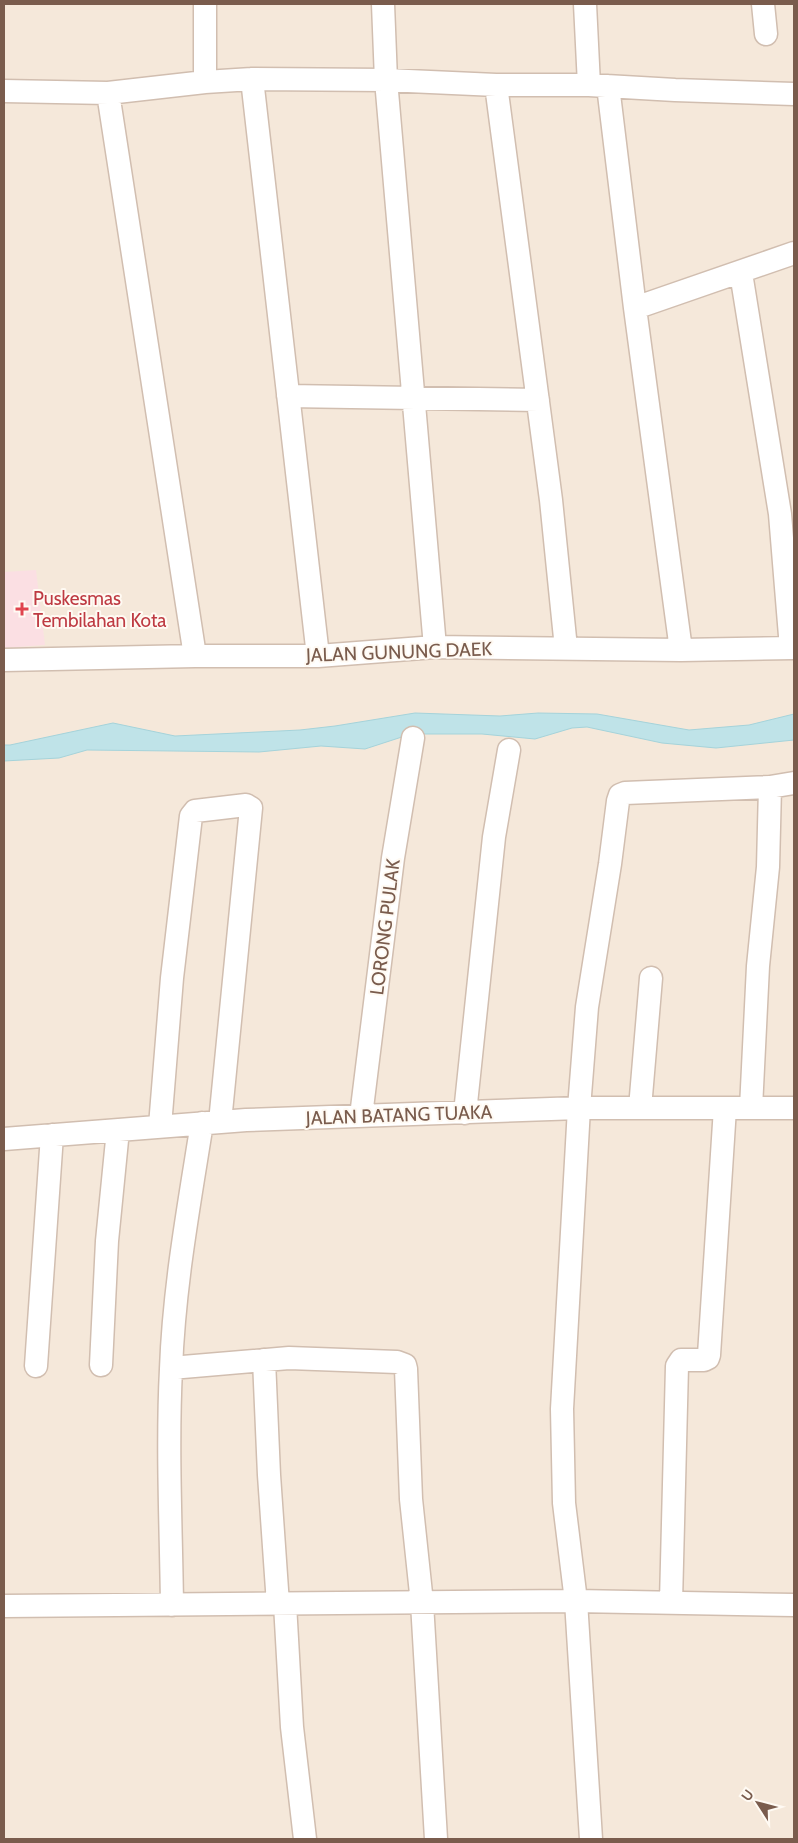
<svg xmlns="http://www.w3.org/2000/svg" width="798" height="1843" viewBox="0 0 798 1843" font-family="Cabin,sans-serif">
	<rect width="100%" height="100%" fill="#fdf6ec"/>
	<!-- residential -->
	<path fill="#f5e8da" d="M4,4h790v1835h-790z"/>
	<!-- medical -->
	<path fill="#fbdfe3" d="M36,570l9,75 -41,3v-76z"/>
	<!-- water -->
	<path fill="#bfe3e8" stroke="#a5d3da" d="M415,713l85,3 38,-3 59,1 92,16 60,-5 45,-11v26l-78,8 -54,-5 -75,-16 -15,1 -37,11 -53,-5h-71l-46,15 -44,-3 -62,6 -172,-2 -28,8 -55,3v-16h6l103,-22 62,13 125,-6 35,-4z"/>
	<g fill="none" stroke-linecap="round" stroke-linejoin="round">
		<!-- minor casing -->
		<g stroke="#d1beb0" stroke-width="25">
			<path id="minor" d="M205,4v78
				M383,4l3,76 49,567
				M585,4l4,81
				M763,4l3,30
				M252,79l66,577
				M496,85l55,415 15,148
				M608,86l27,222 46,342
				M4,91l104,2 97,-11 47,-3 134,1 110,5h93l86,5 119,4
				M108,93l87,563
				M741,273l39,241 11,134
				M635,308l159,-55
				M288,396l250,4
				M4,660l191,-4h123l117,-9 246,3 113,-2
				M640,1108l11,-130
				M751,1108l7,-142 10,-99 2,-80
				M465,1113l29,-276 15,-87
				M361,1116l32,-258 20,-120
				M160,1126l12,-148 19,-162 4,-5 51,-6 5,3 -31,314
				M4,1139l242,-19 333,-12h215
				M264,1360l5,115 9,129
				M101,1365l6,-124 11,-111
				M36,1366l16,-231
				M171,1368l118,-10 108,4 8,3 1,4 5,130 11,104 14,236
				M671,1602l6,-236 4,-6h23l4,-2 1,-3 16,-247
				M285,1604l7,123 13,112
				M172,1605c-1,-79 -5,-158 -1,-236 3,-83 18,-164 31,-246
				M4,1606l572,-5 218,4
				M591,1839l-15,-238 -12,-98 -2,-94 17,-301 8,-101 23,-143 8,-63 2,-6 5,-2 145,-6 24,-4"/>
		</g>
		<!-- minor -->
		<use href="#minor" stroke="#fff" stroke-width="22"/>
	</g>
	<!-- markers -->
	<path fill="#e0444e" stroke="#fffaf3" stroke-width="2" d="M19.5 601.5h5v5h5v5h-5v5h-5v-5h-5v-5h5z"/>
	<g text-anchor="middle" dominant-baseline="central" stroke-width="4" stroke-linejoin="round" paint-order="stroke">
		<!-- health labels -->
		<g font-size="19" fill="#be3a42" stroke="#fffaf3" text-anchor="start">
			<text x="33" y="598">Puskesmas<tspan x="33" dy="22">Tembilahan Kota</tspan></text>
		</g>
		<!-- street labels -->
		<g font-size="19" fill="#7a5c4d" stroke="#fffaf3">
			<text transform="translate(399 652) rotate(-2)">JALAN GUNUNG DAEK</text>
			<text transform="translate(385 927) rotate(-83)">LORONG PULAK</text>
			<text transform="translate(399 1115) rotate(-2)">JALAN BATANG TUAKA</text>
		</g>
	</g>
	<!-- border -->
	<rect width="798" height="1843" fill="none" stroke="#7a5c4d" stroke-width="10"/>
	<!-- north arrow -->
	<g transform="translate(758 1803) rotate(306)" stroke="#fffaf3" stroke-width="4" paint-order="stroke">
	<path d="M0-4L9 19L0 12L-9 19Z" fill="#7a5c4d"/>
	<text y="-8" font-size="14" font-weight="bold" text-anchor="middle" fill="#7a5c4d">U</text>
	</g>
</svg>
